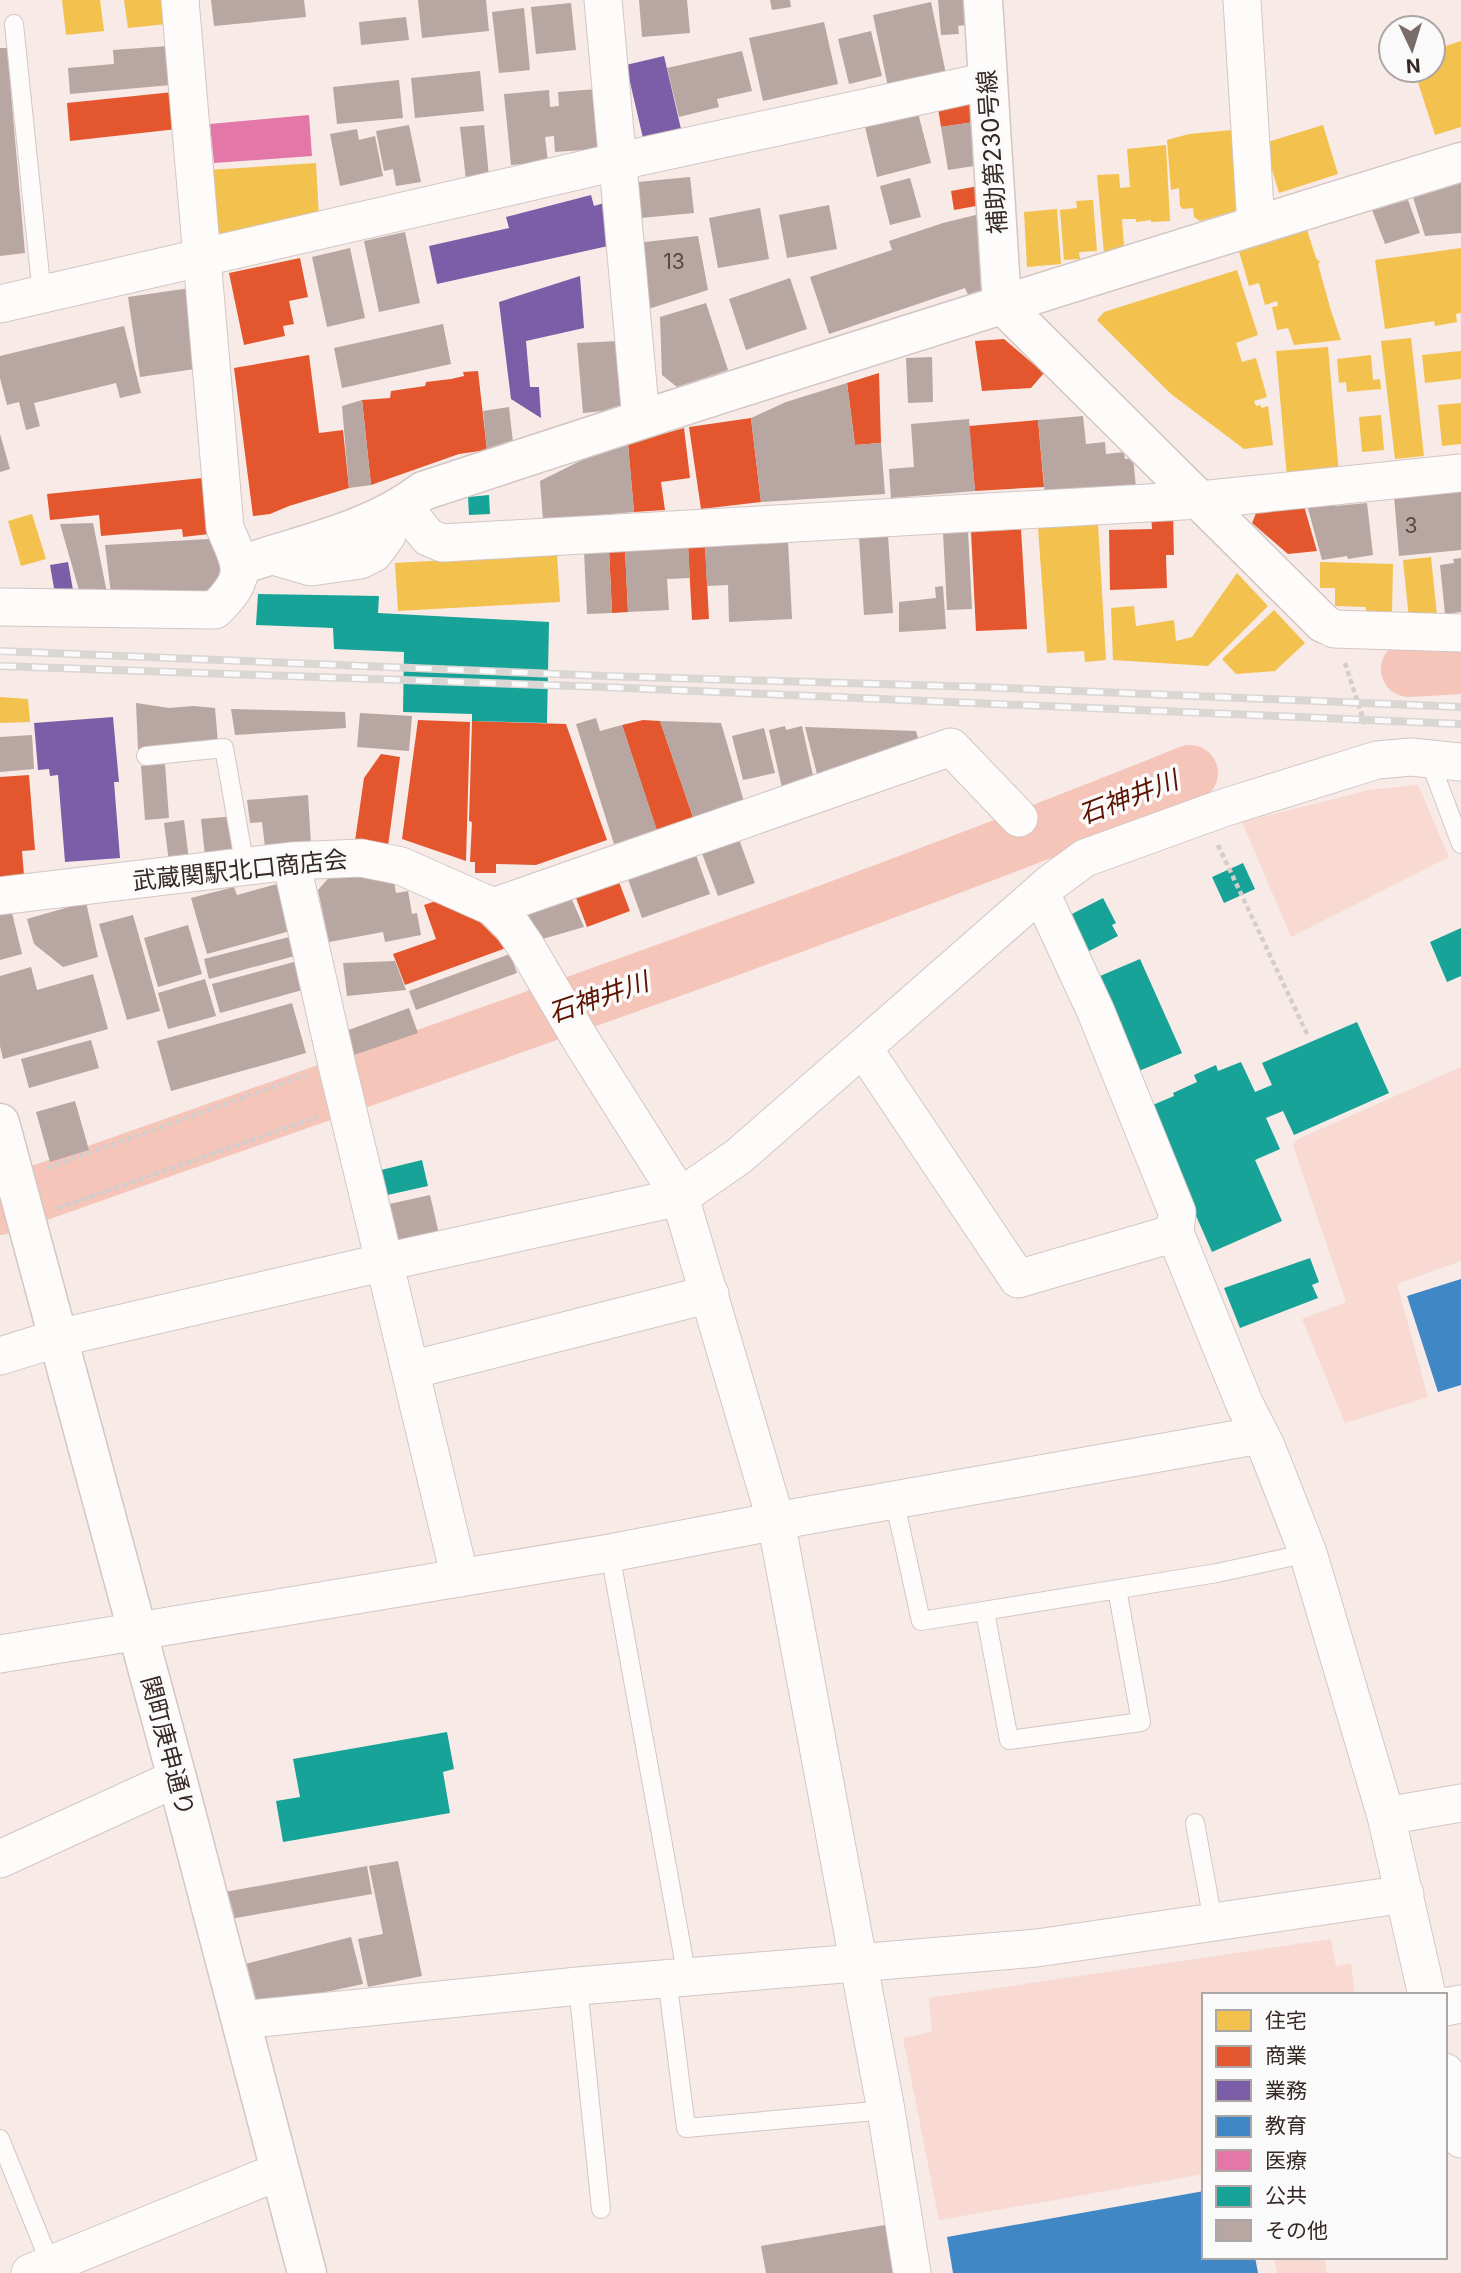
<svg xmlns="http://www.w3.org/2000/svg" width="1461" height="2273" viewBox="0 0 1461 2273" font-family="Inter,'Noto Sans JP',sans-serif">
	<rect width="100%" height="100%" fill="#f7eae7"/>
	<!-- green -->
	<path fill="#f8dad2" d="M1418,785l31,72 -158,80 -49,-115 127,-32z
		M1461,1067v194l-64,23 31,113 -83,26 -43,-104 44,-17 -53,-157 5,-6z
		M1331,1939l5,27 15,-3 4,32h-151v179l-265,46 -36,-182 29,-6 -3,-34z
		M1274,2257h50l3,16h-50z"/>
	<!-- homes -->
	<path fill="#f2c14e" d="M62,0h38l4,31 -38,4z
		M124,0h40l3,24 -39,4z
		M1461,41v86l-26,8 -21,-65h19v-20z
		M1323,125l15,49 -59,19 -15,-50z
		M1242,129l5,72 -11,10 -36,10 -6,-4 -1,-9 -10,1 -3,-3 -1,-18 -8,2 -4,-50 22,-6z
		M1166,145l4,76 -19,1v-2l-15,2v-3h-14l2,27 -20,8 -7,-79 22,-1 1,14 10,-1 -3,-38z
		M316,163l3,54 -106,24 -5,-71z
		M1093,200l4,51 -18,1 1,7 -16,1 -4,-50 17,-2 -1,-7z
		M1057,209l4,55 -34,3 -3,-55z
		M1306,227l10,31 4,4 -2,2 13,47 10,29 -47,5 -6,-17 -11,2 -5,-23 6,-1 -1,-5 -12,4 -6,-22 -10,3 -11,-38z
		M1461,248v65l-5,1 1,8 -22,4 -1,-5 -49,8 -10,-69z
		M1237,270l21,65 -22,8 6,19 14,-4 11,39 -13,4 2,5 4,-1 2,3 6,-2 5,39 -29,4 -73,-55 -74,-74 7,-8z
		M1411,338l13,118 -29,3 -14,-118z
		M1328,347l11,127 -52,4 -11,-127z
		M1461,351v28l-36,4 -3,-28z
		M1371,355l2,25 7,-1 1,10 -34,3 -1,-10 -7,1 -2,-24z
		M1461,403v41l-19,2 -4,-41z
		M1381,415l3,35 -22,2 -3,-35z
		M32,514l14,45 -25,7 -13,-45z
		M1098,524l8,136 -21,2 -1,-11 -37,2 -9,-125z
		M557,554l3,48 -162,9 -3,-48z
		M1431,557l6,59 -28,3 -6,-59z
		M1320,562l73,2 -1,50 -26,-1v-6l-31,-1v-18h-15z
		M1237,573l31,33 -60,60 -95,-6 -2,-52 23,-2 2,20 38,-6 2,21 16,-4z
		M1274,610l31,33 -30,28 -39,3 -14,-15z
		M0,697l28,2 2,23 -30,1z"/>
	<!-- shops -->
	<path fill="#e4572e" d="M173,92l4,37 -107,12 -3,-38z
		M970,103l4,19 -33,5 -3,-19z
		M984,185l3,19 -33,6 -3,-19z
		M300,258l8,39 -19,4 5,23 -11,2 2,10 -41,9 -15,-72z
		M1004,339l40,34 -13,15 -49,3 -7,-50z
		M309,355l10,78 24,-3 6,58 -60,18 -19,8 -17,2 -19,-148z
		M478,371l9,79 -28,4 -88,31 -9,-85 28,-2 1,-7 34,-5 1,-4 25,-3 13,-3 -1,-4z
		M879,373l2,70 -26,2 -8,-62z
		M751,418l10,84 -60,7 -12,-82z
		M1038,420l6,67 -69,4 -6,-65z
		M684,428l6,50 -29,4 4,28 -31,2 -6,-68z
		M212,477l6,56 -35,4 -1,-8 -81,7 -2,-21 -49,5 -3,-26z
		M1304,506l13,45 -29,3 -36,-31 5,-12z
		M1173,512l1,43h-8l1,33 -57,2 -1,-60 43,-1 -1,-16z
		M1021,529l6,100 -51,2 -5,-99z
		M705,545l4,74 -17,1 -4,-74z
		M625,549l3,63 -16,1 -3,-63z
		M418,720l52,2 -4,139 -64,-22z
		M643,720l17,1 35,102 -37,11 -36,-109z
		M472,721l94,3 41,116 -71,25 -40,-1v9h-21v-11h-5l2,-40 -3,-1z
		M381,754l19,3 -12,89 -33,-5 9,-63z
		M29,775l6,75 -13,1 2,24 -24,4v-102z
		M616,874l14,37 -43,16 -14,-37z
		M433,902h6l40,19 27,27 -101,37 -12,-31 43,-15 -12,-34z"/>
	<!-- offices -->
	<path fill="#7b5ea7" d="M664,56l17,73 -38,9 -17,-73z
		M591,195l3,11 10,-3 4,43 -171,38 -8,-38 80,-18 -3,-11z
		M580,276l4,52 -58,13 4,46h9l2,31 -30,-19 -12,-97z
		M68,562l5,28 -18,4 -5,-29z
		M113,717l6,65h-5l6,76 -55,4 -7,-87 -8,1 -1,-7 -11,1 -4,-47z"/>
	<!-- schools -->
	<path fill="#3f88c5" d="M1461,1279v106l-23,7 -31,-96z
		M1204,2191v66h51l3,16h-305l-6,-36z"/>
	<!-- health -->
	<path fill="#e377a8" d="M309,115l3,41 -98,7 -4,-39z"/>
	<!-- public -->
	<path fill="#17a398" d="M489,495l1,19 -21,1 -1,-18z
		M258,594l121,2 -1,17 171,9 -2,101 -75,-2v-7l-69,-2 1,-60 -70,-3 -1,-21 -77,-3z
		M1243,863l12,26 -31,14 -12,-26z
		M1103,898l13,25 -4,2 6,11 -38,20 -12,-40z
		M1461,928v48l-14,6 -17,-40z
		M1140,959l42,94 -48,20 -41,-94z
		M1357,1022l32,71 -95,42 -11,-24 -17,7 14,31 -25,11 27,61 -70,31 -64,-145 26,-11 -1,-3 24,-11 -3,-7 22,-10 2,6 23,-9 14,30 17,-7 -10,-22z
		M422,1160l6,26 -45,10 -6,-25z
		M1310,1258l9,24 -7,3 6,13 -78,30 -16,-40z
		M447,1732l7,37 -11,3 7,41 -167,29 -7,-41 24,-4 -7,-38z"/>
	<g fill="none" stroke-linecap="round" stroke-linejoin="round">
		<!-- river -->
		<path stroke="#f5c5b9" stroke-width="56" d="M1409,669l52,-3
			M0,1207c398,-142 798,-276 1190,-434"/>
	</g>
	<!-- building -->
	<path fill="#b7a6a2" d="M211,0h93l2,17 -92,9z
		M418,0h68l3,31 -67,7z
		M639,0h48l3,33 -48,4z
		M770,0h20l1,7 -19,3z
		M938,0h33l3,24 -16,2 1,8 -18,1z
		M931,2l15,72 -58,13 -15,-72z
		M571,3l5,47 -40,4 -5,-47z
		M524,8l6,62 -31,3 -7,-61z
		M406,17l3,23 -48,5 -2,-23z
		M824,22l14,62 -75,17 -14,-63z
		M871,31l11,45 -33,8 -11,-45z
		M168,46l3,39 -101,9 -2,-26 46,-4 -1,-14z
		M0,48h7l18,205 -25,3z
		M742,51l10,40 -35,8 2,8 -40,10 -12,-49z
		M480,71l4,40 -69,7 -4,-40z
		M399,80l4,38 -66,6 -4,-37z
		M597,89l5,49 -5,11 -42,3 -1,-16 -9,1 3,25 -37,3 -7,-71 45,-4 1,17 9,-1 -1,-14z
		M918,113l13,50 -54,14 -12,-50z
		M974,122l7,43 -33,5 -7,-43z
		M409,125l12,57 -25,4 -3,-17 -9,2 -8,-40z
		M484,125l5,52 -23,3 -6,-53z
		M357,129l2,11 16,-4 8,40 -43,10 -10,-52z
		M690,177l4,36 -53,5 -3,-36z
		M910,178l11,39 -31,8 -10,-39z
		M1461,178v55l-36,3 -13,-42z
		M1408,200l12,33 -35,11 -13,-34z
		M829,205l8,44 -50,9 -8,-43z
		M760,208l9,51 -51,9 -9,-50z
		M988,212l1,76 -19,11 -5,-11 -136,46 -19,-57 82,-27 -3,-9 54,-18z
		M405,232l15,71 -41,9 -15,-71z
		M698,236l10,54 -66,21 -6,-68z
		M350,248l15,70 -38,9 -15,-70z
		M790,278l17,51 -61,21 -17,-51z
		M190,288l12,80 -62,9 -12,-80z
		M706,303l22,67 -51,17 -15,-12 -2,-58z
		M443,324l8,40 -109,24 -8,-40z
		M124,326l17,67 -21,5 -4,-15 -82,20 6,23 -14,4 -7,-28 -12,3 -7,-27v-22z
		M618,341l5,68 -40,4 -6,-70z
		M932,357l1,45 -25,1 -2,-45z
		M847,383l8,62 26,-2 4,51 -124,8 -10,-84 35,-16z
		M362,400l9,85 -22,3 -7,-82z
		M509,407l4,36 -26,7 -4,-39z
		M1083,416l3,28 19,-2 1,12 18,-2 1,7 8,-1 3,29 -91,8 -7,-75z
		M969,419l6,72 -84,7 -2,-29 25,-2 -3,-43z
		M0,434l10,35 -10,3z
		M628,444l6,68 -91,8 -3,-39 40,-20z
		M1461,487v63l-62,6 -5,-60z
		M1334,502l1,4 32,-3 6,52 -25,4 -1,-3 -25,4 -15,-55z
		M93,523l14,70 -28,-3 -19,-66z
		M968,530l4,79 -25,1 -4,-78z
		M888,535l5,78 -29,2 -5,-78z
		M225,538l-7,55 -107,1 -6,-49z
		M788,541l4,78 -63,3 -1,-37 -21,1 -2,-41z
		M688,546l2,32 -23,1 2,31 -41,2 -3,-63z
		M609,550l3,63 -25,1 -3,-63z
		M1461,558v54l-16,2 -5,-49 14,-2 -1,-4z
		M943,586l3,43 -47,3v-30l37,-4 -1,-11z
		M136,703l33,5 24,-2 22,2 3,35 -80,6z
		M231,709l114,3 1,16 -111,7z
		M360,713l52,3 -3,35 -52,-4z
		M596,718l4,13 22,-6 35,105 -43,14 -38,-120z
		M660,721l61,2 24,82 -50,18z
		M785,726l1,4 16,-4 12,54 -32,8 -13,-58z
		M805,727l111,4 2,7 -101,36z
		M764,728l11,45 -32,7 -11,-44z
		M32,735l2,34 -34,3v-35z
		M165,764l4,54 -24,2 -4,-54z
		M308,795l3,49 -46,3 -3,-25 -12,1 -3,-23z
		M235,816l3,37 -33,3 -4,-37z
		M184,820l5,40 -20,2 -5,-39z
		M737,834l18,49 -37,13 -18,-48z
		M696,855l14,39 -68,24 -14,-39z
		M333,873l61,8 2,12 12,-2 4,23 5,-1 4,22 -36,7 -2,-10 -54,10 -11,-52z
		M277,884l13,47 -83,23 -16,-56 43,-11 3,8z
		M568,891l16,36 -45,13 -19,-27z
		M86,902l12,55 -35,10 -29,-23 -7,-25z
		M0,913h12l10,41 -22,6z
		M133,915l27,96 -33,9 -28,-96z
		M188,925l14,49 -44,13 -14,-49z
		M297,935l5,19 -93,25 -5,-20z
		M510,954l7,19 -101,37 -7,-19z
		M305,959l8,28 -93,26 -8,-29z
		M395,961l11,29 -59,6 -4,-33z
		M31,967l6,23 56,-16 15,55 -105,30 -3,-13v-70z
		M205,979l11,37 -48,13 -10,-36z
		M292,1003l14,50 -135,38 -14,-50z
		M409,1008l9,25 -67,23 -8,-24z
		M91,1040l8,28 -70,20 -8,-29z
		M75,1101l14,49 -39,12 -14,-50z
		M430,1195l9,39 -36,9 -10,-6 -8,-32z
		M398,1861l24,115 -54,11 -10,-48 25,-5 -14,-68z
		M367,1866l5,28 -142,25 -5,-27z
		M351,1937l12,47 -102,22 -7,-6 -9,-36z
		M897,2223l8,50h-139l-5,-27z"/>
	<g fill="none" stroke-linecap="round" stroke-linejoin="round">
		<!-- service casing -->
		<g stroke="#d3c6c3" stroke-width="20">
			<path id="service" d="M14,24l26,252 6,17
				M146,756l78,-8 21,119
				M1429,759l32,85
				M894,1499l27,122 296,-48 91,-20
				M610,1553l77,424
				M985,1612l24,128 132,-18 -24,-133
				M1195,1823l18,98
				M667,1978l19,150 200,-18
				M578,1986l23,223
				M0,2139l50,124"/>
		</g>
		<!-- minor casing -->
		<g stroke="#d3c6c3" stroke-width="39">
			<path id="minor" d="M603,0l38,419
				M1242,0l14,225
				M0,304l616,-142 372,-81
				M403,506l25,31 14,6 758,-43 261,-27
				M270,555l41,12 49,-7 14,-7 13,-18 5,-22
				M0,607l215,3c34,-34 27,-42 10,-82l-45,-528
				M1323,623l11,6 127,4
				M291,861l46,204 123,513
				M1041,893l55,119 81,200 -2,21 70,172 21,41 42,107 78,263 41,179
				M0,896l291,-35 70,-3 40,8 92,41 19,19 15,22 55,94 98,155 96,324 110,589 26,163
				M493,907l458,-160 68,71
				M863,1048l155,231 157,-46
				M0,1356l58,-18 327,-76 295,-65 59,-41 313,-274 33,-24 138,-50 154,-48 34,-3 50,5
				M411,1370l299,-76
				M0,1654l610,-101 166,-32 484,-86
				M1386,1816l75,-13
				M0,1859l177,-81
				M1445,2007l16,-3
				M241,2020l337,-34 459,-38 368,-54
				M1445,2072l16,67
				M30,2273l250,-102"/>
		</g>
		<!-- tertiary casing -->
		<g stroke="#d3c6c3" stroke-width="41">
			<path id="tertiary" d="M983,0l19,304 321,319
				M241,565c61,-21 130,-34 182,-74 345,-114 691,-222 1038,-329
				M0,1123l177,655 130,495"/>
		</g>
		<!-- path -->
		<path stroke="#d3cdcc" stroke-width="4.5" stroke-dasharray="5 3.5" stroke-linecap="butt" d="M1345,663l21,65
			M1218,845l90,191
			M47,1168l259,-93
			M58,1208l260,-91"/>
		<!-- service -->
		<use href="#service" stroke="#fefcfb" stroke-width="18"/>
		<!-- minor -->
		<use href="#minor" stroke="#fefcfb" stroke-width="37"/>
		<!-- tertiary -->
		<use href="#tertiary" stroke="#fefcfb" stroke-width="38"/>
		<!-- rail casing -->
		<g stroke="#d9d6d4" stroke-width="8">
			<path id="rail" d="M0,651l604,25 376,11 481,20
				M0,666l603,21 858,37"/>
		</g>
		<!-- rail -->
		<use href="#rail" stroke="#fafafa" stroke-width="5" stroke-dasharray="16" stroke-linecap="butt"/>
	</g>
	<g text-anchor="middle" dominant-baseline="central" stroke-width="7" stroke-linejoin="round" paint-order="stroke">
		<!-- number labels -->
		<g font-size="21" fill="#564844">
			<text x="674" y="261">13</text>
			<text x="1411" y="525">3</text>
		</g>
		<!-- street labels -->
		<g font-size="24" fill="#362824" stroke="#fafafa">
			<text transform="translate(992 152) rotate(-94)">補助第230号線</text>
			<text transform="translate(240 870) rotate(-6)">武蔵関駅北口商店会</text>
			<text transform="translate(168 1746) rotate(75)">関町庚申通り</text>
		</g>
		<!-- water labels -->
		<g font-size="26" font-style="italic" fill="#5c1402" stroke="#fafafa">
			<text transform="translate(1128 797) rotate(-21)">石神井川</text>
			<text transform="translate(598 997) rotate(-19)">石神井川</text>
		</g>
	</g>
	<!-- legend -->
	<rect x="1202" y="1993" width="245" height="266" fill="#fafafa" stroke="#aca6a4" stroke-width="2"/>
	<rect x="1216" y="2010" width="35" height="21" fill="#f2c14e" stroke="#aca6a4" stroke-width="2"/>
	<text x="1265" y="2028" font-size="21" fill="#362824">住宅</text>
	<rect x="1216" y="2046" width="35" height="21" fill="#e4572e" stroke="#aca6a4" stroke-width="2"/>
	<text x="1265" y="2063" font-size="21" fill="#362824">商業</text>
	<rect x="1216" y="2080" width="35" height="21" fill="#7b5ea7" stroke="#aca6a4" stroke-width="2"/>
	<text x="1265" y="2098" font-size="21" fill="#362824">業務</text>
	<rect x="1216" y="2116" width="35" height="21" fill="#3f88c5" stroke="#aca6a4" stroke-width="2"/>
	<text x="1265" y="2133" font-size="21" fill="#362824">教育</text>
	<rect x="1216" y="2150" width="35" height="21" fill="#e377a8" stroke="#aca6a4" stroke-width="2"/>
	<text x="1265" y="2168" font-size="21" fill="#362824">医療</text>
	<rect x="1216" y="2186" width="35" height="21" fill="#17a398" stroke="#aca6a4" stroke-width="2"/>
	<text x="1265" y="2203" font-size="21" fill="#362824">公共</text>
	<rect x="1216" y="2220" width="35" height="21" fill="#b7a6a2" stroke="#aca6a4" stroke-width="2"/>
	<text x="1265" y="2238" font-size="21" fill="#362824">その他</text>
	<!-- north arrow -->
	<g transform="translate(1412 49) rotate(176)"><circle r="33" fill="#fafafa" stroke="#aca6a4" stroke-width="2"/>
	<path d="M0-5L12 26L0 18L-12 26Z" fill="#7a6c68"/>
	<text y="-10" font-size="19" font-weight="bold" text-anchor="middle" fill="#362824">N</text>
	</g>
</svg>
